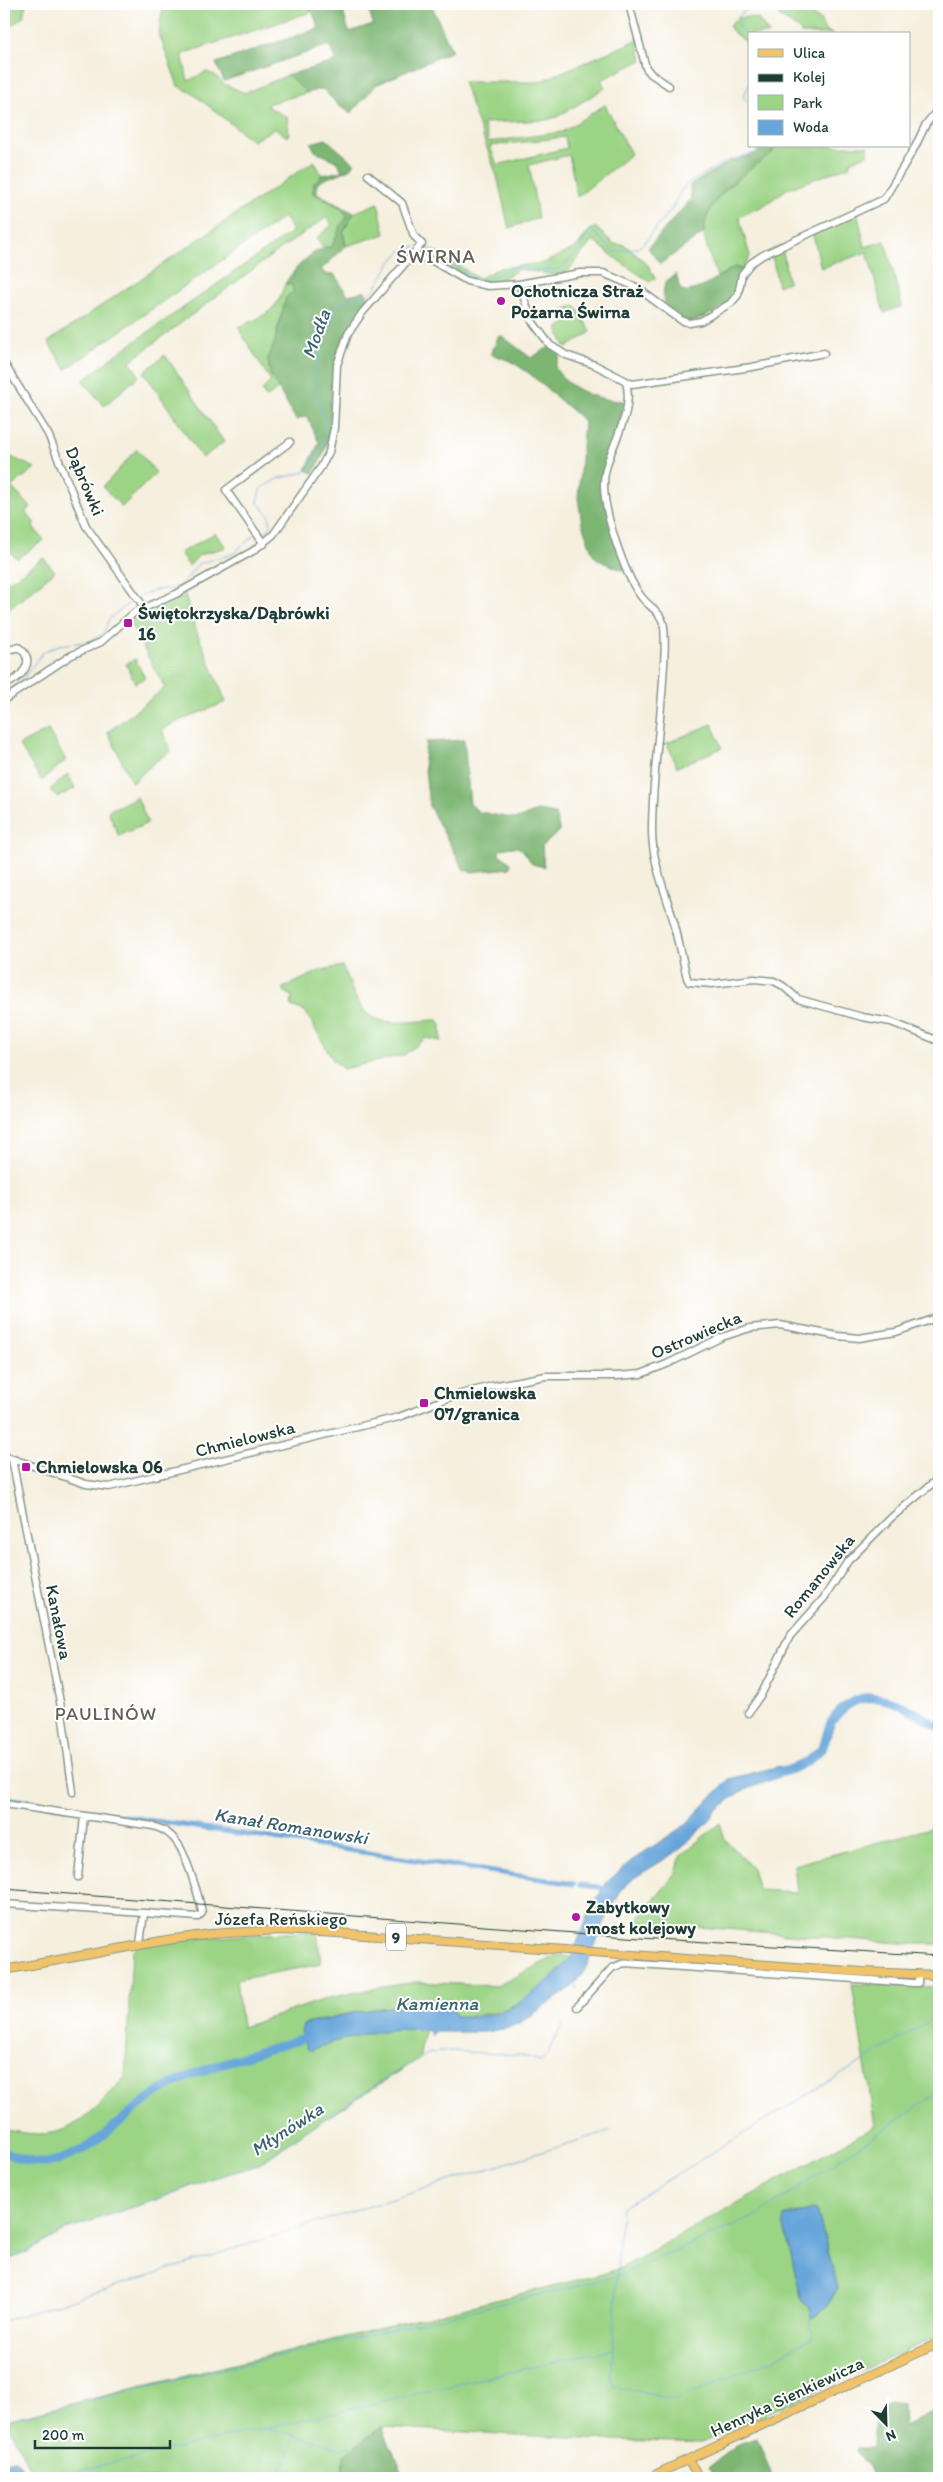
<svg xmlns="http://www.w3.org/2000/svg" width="943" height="2482" viewBox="0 0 943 2482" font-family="Itim,sans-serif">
	<rect width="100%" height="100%" fill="#fff"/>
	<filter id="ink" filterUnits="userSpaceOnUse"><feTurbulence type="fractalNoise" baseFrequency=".02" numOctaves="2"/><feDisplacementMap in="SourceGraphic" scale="10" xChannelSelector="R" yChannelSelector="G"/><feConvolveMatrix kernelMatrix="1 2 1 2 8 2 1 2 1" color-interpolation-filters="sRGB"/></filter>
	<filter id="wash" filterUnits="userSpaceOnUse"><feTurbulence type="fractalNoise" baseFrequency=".0096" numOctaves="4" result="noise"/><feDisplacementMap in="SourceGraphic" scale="20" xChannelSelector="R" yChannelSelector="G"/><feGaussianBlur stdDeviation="1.12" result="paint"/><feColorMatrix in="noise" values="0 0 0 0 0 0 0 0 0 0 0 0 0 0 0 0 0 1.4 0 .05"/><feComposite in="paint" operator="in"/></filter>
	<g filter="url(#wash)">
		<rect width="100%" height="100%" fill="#f5efde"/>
		<!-- green -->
		<path fill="#9cd486" stroke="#5e885d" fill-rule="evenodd" d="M4,4h22l-3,13 -19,14z
			M163,4h146l2,8 -129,42 6,27 18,-9 9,3 9,9 21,9 43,-18 18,18 -39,11 1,3 19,10 2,16 -2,4 -12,-9 -22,13 -61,-48 -14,-7 -19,-52z
			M812,4l1,12 7,3 5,12 8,3h-32v-3l-22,-15 1,-7z
			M748,17l10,2 11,15h-20v10l-14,-10 -6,-8 8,-8z
			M637,40l5,20 -41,20 4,8 -48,29 -11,3 -63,3 6,19 73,-10 43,-27 26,49 -54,43 -8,-42 -40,10 9,53 -29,10 -12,-52 -34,-94h76zM565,137l2,11 -70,17 -7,-19z
			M775,146h93v8l-18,8v4l-63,23 -24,17 -24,11 11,39 -8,14 -7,-3 -18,10c-4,-14 -12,-31 -13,-45 -3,-31 47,-63 69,-80z
			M314,161l8,14 -8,8 -1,10 27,14 8,9 -7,9 -9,22h-10l-6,-9 16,-13 -5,-8 -48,33 -149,111 9,15 -35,30 -21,-25 31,-25 179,-125 -9,-14 -218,152 -18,-27z
			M378,203l7,31 -39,12 -3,-14 11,-19z
			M857,211l8,36 20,-6 17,65 -18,7 -17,-61 -46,16 -9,-37z
			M595,227l19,17 11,1 23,20 7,13 -5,4 -35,-24 -22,-18 -25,31 -13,4 -36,-6c-36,23 -47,13 -80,-8l3,-7 32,22 6,2 19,-10 45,-5 33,-16 12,-16z
			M782,245l6,37 -10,4 -7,-36z
			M285,284h6l3,7 -14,26 -5,25 -7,17 2,15 9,14 -13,10 -4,-8 9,-9 -30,-48 -2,-6c26,-12 37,-14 46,-43z
			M575,305l16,27 -25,16 -9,-19 12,-8 -6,-11z
			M165,355l59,87 -22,16 -58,-86z
			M137,449l19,24 -34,34 -19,-20z
			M9,456l26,12 -24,19 20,20 -6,5 10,11 -3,3 12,14 -27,19 -13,-14v-54l4,-3 -4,-5v-18z
			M215,533l11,14 -27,8 -10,11 -9,-13z
			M43,558l12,13 -51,43v-29z
			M185,594l6,24 35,84 -52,21 -12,7 9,21 -15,10 -24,22 -24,-51 57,-44 -36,-67 32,-18z
			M135,659l10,19 -10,5 -9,-19z
			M712,724l10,24 -45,19 -10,-24z
			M48,730l18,30 -24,21 -23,-36z
			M68,774l7,14 -17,9 -8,-7z
			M137,797l11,26 -29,13 -11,-25z
			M342,966c7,13 11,31 21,43 16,21 52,11 75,11l3,5v16l-15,-3 -22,17 -61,14 -10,-9 -28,-49 -14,-5 1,-10 -7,-4 -2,-4 39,-18z
			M720,1823l5,16 27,29 6,22 39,2 -3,-27 140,-38 5,19v98h-27l-276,-22 40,-49 5,-18z
			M317,1931l4,33 -85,16 6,47 87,-29 42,-9 45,-7 81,4 61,-31 13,2c-33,39 -63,60 -116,59l-3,-10c-54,-4 -97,5 -149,19l-2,14 54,-18 73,-3 -9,41 -107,68 -54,38 -51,15 -49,19 -89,29 -42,24 -23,10v-132c11,1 23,4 34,4 39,1 63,-31 87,-57l7,-125 8,-8 27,-4z
			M852,1984l87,3v349l-238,107 -116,-4 -203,-12 -39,28v23h-309l-28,-58 600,-147 17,-6 252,-141zM817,2210l21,78 -12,18 -13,13 -29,-102 9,-4z"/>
		<!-- forest -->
		<path fill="#7db673" stroke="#4e7a54" d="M309,4h32l8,28 24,-8 -6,-20h64l21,47 -76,34 -25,28 -12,-7 -16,-17 -17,4 -18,-18 49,-14 -8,-16 -105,36 -8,-18 103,-35z
			M326,139l29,25c-10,11 -27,11 -38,20v9l37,20 -11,19 3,14 -25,24 6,5 7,-1 14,21 17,-4 4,8c-14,20 -28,39 -34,64 -11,44 6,68 -22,110l-7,-3 13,-27 -12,-27 -11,4 -26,-46 -2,-15 7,-17 11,-45 8,-6 -3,-7h-6c9,-15 28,-37 47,-37l9,-22 7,-9 -8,-9 -27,-14 1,-10 8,-8 20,-4 -4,-9 -23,-11 -4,-8z
			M764,146h11l-2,6c-27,21 -68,44 -69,81l-44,31 -12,-16 43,-49 -1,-14 39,-23 26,-8z
			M735,267l7,3c-2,8 -2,17 -5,24 -5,10 -37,28 -48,27 -9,-1 -16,-9 -23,-14l-3,-13 2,-12 11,-8 4,15 6,3 16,-5z
			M502,336l29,22 18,-11 11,8 -5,12c12,23 45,34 69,34l-6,30 -17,51 24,89 -27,-11 -5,-6 -11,-30 -4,-26 6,-77 -54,-47 -19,-13 -20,-7 7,-17z
			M464,740l6,64 9,8 38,7 20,-8 18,3 5,17 -18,15 2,21 -12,-3c-11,-18 -12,-20 -33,-14v4l12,9 -1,5 -38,4 -8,-2 -35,-64 -5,-46 2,-18z
			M890,2402l13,2 1,22 35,-16v68h-66l-4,-10 -13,-15 1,-5h16l2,-32z
			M382,2427l20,46 -15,5h-44v-23z
			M757,2438l16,40h-59l-5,-11 30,-23z"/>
		<!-- water -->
		<path fill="#68a6da" stroke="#447287" d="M780,1766l2,10 -42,16 -24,18 -7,12 -34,31 -41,25 -13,13 -17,32 -19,47 -15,19 -50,34 -17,6 -18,3h-50l-4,4 -1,-5c-42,-6 -78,5 -117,18l-1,2 -6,-3 -5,-17 2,-6c52,-14 95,-23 149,-19l3,10 20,1 25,-5 17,-8 21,-15 18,-15 15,-17 23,-55 13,-20 24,-21 54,-36 44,-46z
			M812,2209l5,1 21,78 -12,18 -14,13 -4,-13 -6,-4 -19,-80 1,-5z
			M14,2459l6,5 4,11 -5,3 -11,-4 -4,1v-13z"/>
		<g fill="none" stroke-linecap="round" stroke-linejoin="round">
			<!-- stream -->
			<path stroke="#68a6da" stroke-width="1" d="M749,38l-11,-11 -1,-9 6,-6 14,-8
				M749,85l-6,12 6,5
				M422,248c23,0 37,28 60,33l33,-14 28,3 17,-1 18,-17 10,-20 3,-2 23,22 23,-4 6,-4 30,-37 7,-15 8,-9 39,-22 27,-8 7,-7
				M260,532l9,-2 2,-5 -2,-10 -11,-12 2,-14 17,-10 28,-7 16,-22 4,-12v-18l-12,-36 10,-44 9,-16 3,-14c13,-16 25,-9 35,-17 17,-15 19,-44 45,-46
				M140,596l16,-6 20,-2 6,-4 16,-20 35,-10 21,-19
				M4,692l16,-9 23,-31 16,-7 29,-3 15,-8 6,-15 25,-20
				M574,1984l4,5
				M4,2262l23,-10 42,-24 89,-29 49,-19 51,-15 54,-38 80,-53 38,-21 21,-2 68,4 22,6 5,-6 17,-31
				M812,2319c-4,8 4,14 1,20h-5l-36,21 -7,1 -3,3 -87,36 -61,-14 -3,-5 10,-173 318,-193
				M4,2321l608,-191
				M4,2415l30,63
				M6,2420l612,-144 140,-61 181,-123
				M269,2428l70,20 11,-1
				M46,2478l566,-129
				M280,2478l14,-42"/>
			<!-- canal -->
			<path stroke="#68a6da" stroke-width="5" d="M4,1798l570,86
				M580,1885l19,2 9,5"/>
			<!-- river -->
			<path stroke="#68a6da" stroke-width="9" d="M770,1775c20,-4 41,-11 53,-29 4,-7 4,-18 9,-25 31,-45 73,-15 107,6
				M4,2152c15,6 30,14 47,10 48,-11 72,-50 113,-73 46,-26 100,-37 149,-54"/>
		</g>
	</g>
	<g filter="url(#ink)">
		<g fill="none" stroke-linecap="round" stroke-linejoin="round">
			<!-- minor casing -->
			<g stroke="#8a9689" stroke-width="9">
				<path id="minor" d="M629,4l17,64 5,6 18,12
					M368,175l34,28 12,33 8,8
					M411,255l20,5 36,21 21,5 31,-2 61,-11h23l33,14 45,33 8,3 12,-2 30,-18 7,-8 4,-21 9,-11 12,-8 121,-56 31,-52 11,-23 13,-16
					M519,284l13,37 18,24 16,10 29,10 37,19 120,-17 72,-14
					M4,363l44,71 38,92 58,81
					M626,382c10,35 -23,71 -22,103 0,28 20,88 36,110 8,12 22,16 24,32 2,18 0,36 -1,53 -3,50 -11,100 -11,151 0,34 16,66 24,99 4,15 7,32 11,48l2,4 23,2 42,-5 20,2 9,5 15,13 64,18 29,5 48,19
					M264,544l-38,-54 64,-48
					M4,685c16,-6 35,-24 14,-38l-6,2
					M4,700l66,-44 31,-14 34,-30 41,-18 77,-43 20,-16 48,-68 8,-15 5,-24 3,-63 11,-31 14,-21 58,-67
					M4,1456l82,28 23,3 290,-70 54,-21 39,-10 54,-10h71l24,-2 26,-10 55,-27 28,-9 30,-3 58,11 21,2 37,-6 43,-15
					M12,1459l50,253 11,80
					M748,1713l14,-20 28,-57 34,-38 24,-37 44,-44 47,-39
					M4,1804l149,22c10,3 19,8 25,18 8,11 22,55 24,69l-4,4 -54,-4 -4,31
					M78,1877l6,-61
					M4,1904l140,9
					M577,2007l35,-39 12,-5 289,20h5v-9"/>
			</g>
			<!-- major casing -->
			<g stroke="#8a9689" stroke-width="10">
				<path id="major" d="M4,1970l163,-30 44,-6 69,-4 57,3 525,39 77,3
					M689,2460l10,18
					M648,2478l291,-135"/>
			</g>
			<!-- minor -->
			<use href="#minor" stroke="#fff" stroke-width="6"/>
			<!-- major -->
			<use href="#major" stroke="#f1c36a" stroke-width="8"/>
			<!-- rail -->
			<path stroke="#1f3d34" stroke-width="1" d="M4,1889l636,49 299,18"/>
		</g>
	</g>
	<!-- markers -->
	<g fill="#b5179e" stroke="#fff" stroke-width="2">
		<circle cx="501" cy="301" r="5"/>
		<rect x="123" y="618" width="10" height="10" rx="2.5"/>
		<rect x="419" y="1398" width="10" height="10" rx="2.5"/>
		<rect x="21" y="1462" width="10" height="10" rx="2.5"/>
		<circle cx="576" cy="1917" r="5"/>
	</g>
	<g text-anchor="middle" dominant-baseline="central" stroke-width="4" stroke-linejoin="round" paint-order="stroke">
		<!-- shield labels -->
		<rect fill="#fff" stroke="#627771" stroke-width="1" x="386" y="1923.5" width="20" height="27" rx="4"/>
		<g font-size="16" font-weight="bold" fill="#1f3d34">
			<text x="396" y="1937">9</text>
		</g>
		<!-- poi labels -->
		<g font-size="18" font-weight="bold" fill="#1f3d34" stroke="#fff" text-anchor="start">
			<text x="511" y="291">Ochotnicza Straż<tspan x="511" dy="21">Pożarna Świrna</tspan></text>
			<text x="138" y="613">Świętokrzyska/Dąbrówki<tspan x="138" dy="21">16</tspan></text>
			<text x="434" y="1393">Chmielowska<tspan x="434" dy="21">07/granica</tspan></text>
			<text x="36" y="1467">Chmielowska 06</text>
			<text x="586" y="1907">Zabytkowy<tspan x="586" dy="21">most kolejowy</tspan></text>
		</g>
		<!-- street labels -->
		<g font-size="18" fill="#1f3d34" stroke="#fff">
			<text transform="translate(85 481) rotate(67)">Dąbrówki</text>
			<text transform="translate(696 1335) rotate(-23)">Ostrowiecka</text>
			<text transform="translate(245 1439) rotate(-14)">Chmielowska</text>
			<text transform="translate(819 1576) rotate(-51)">Romanowska</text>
			<text transform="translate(59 1622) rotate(79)">Kanałowa</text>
			<text x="281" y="1919">Józefa Reńskiego</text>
			<text transform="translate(787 2397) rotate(-25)">Henryka Sienkiewicza</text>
		</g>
		<!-- water labels -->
		<g font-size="19" font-style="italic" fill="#39626e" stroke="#fff">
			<text transform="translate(316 334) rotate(-70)">Modła</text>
			<text transform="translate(291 1826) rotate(9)">Kanał Romanowski</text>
			<text x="437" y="2003">Kamienna</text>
			<text transform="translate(287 2129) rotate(-33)">Młynówka</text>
		</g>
		<!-- neighbourhood labels -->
		<g font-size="19" letter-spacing="1" fill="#626059" stroke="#fff">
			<text x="106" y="1713">PAULINÓW</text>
		</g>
		<!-- quarter labels -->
		<g font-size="20" letter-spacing="1" fill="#626059" stroke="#fff">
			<text x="436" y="256">ŚWIRNA</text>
		</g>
	</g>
	<!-- margin -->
	<rect width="943" height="2482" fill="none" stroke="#fff" stroke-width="20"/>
	<!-- legend -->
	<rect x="748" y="32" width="162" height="115" fill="#ffffff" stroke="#a5b1ae"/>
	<rect x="758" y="49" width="25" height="8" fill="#f1c36a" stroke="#a5b1ae"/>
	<text x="793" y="58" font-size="15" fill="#1f3d34">Ulica</text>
	<rect x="758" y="74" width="25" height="8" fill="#1f3d34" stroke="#a5b1ae"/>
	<text x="793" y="82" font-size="15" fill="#1f3d34">Kolej</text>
	<rect x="758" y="95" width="25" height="15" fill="#9cd486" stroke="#a5b1ae"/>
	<text x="793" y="108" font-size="15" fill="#1f3d34">Park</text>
	<rect x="758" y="120" width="25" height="15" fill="#68a6da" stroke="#a5b1ae"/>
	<text x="793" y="132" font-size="15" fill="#1f3d34">Woda</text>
	<!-- north arrow -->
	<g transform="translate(886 2424) rotate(157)" stroke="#ffffff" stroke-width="4" paint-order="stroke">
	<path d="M0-4L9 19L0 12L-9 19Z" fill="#1f3d34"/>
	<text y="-8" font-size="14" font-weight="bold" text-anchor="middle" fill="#1f3d34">N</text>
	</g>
	<!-- scale -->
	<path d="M35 2440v8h135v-8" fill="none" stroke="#1f3d34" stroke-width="2.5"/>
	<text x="42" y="2440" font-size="15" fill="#1f3d34" stroke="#ffffff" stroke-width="4" paint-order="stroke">200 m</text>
</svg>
